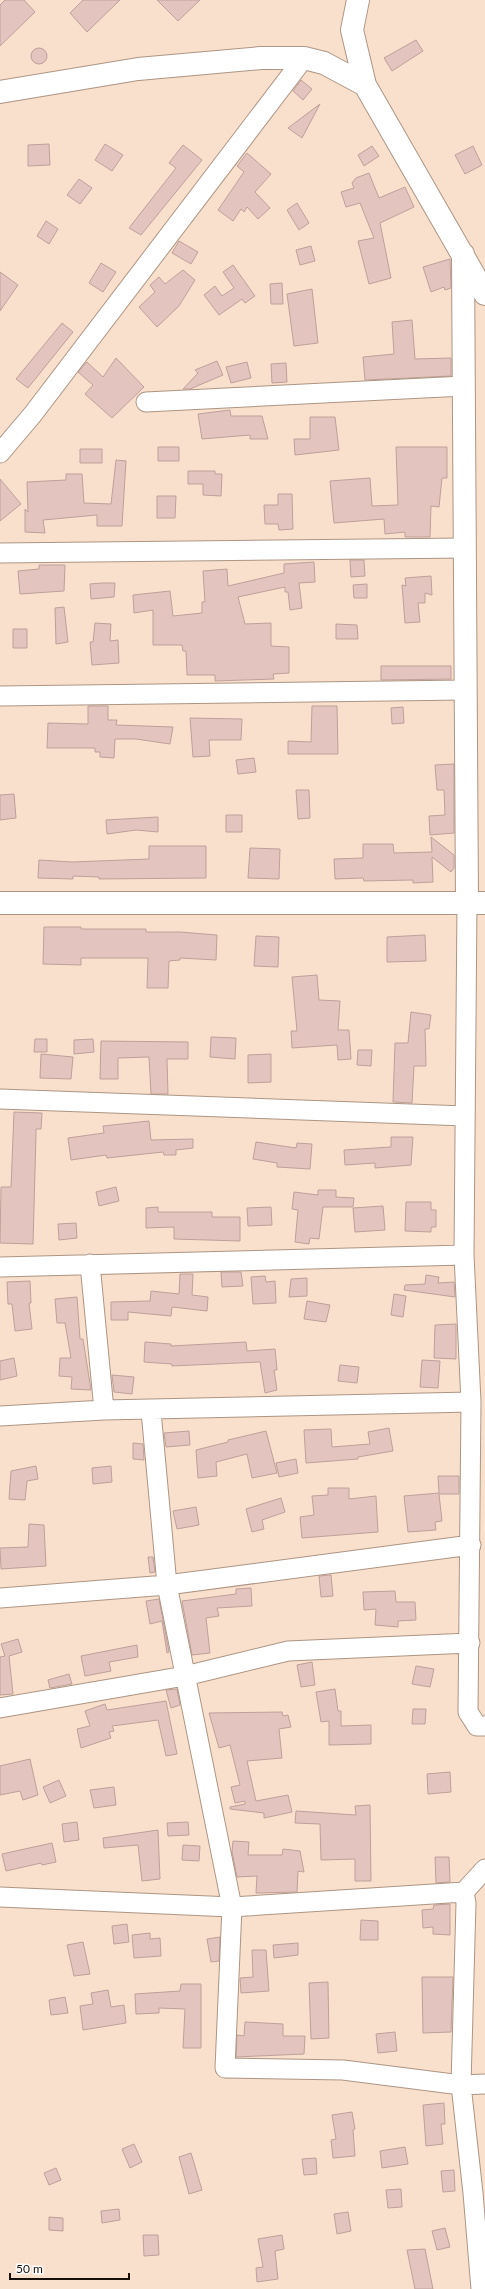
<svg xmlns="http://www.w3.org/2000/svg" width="485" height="2289" viewBox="0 0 485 2289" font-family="Lato,sans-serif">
	<rect width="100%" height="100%" fill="#f9e0cd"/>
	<!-- building -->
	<path fill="#e4c4be" stroke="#bfa09a" d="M5,0h19l11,12 -35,34v-41z
		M83,0h37l-33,32 -17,-19z
		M157,0h43l-22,21z
		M416,40l7,11 -31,20 -8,-13z
		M31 56a8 8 0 1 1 16 0a8 8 0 1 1-16 0Z
		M301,80l11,9 -9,11 -10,-9z
		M320,104l-18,34 -14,-10z
		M49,144l1,21 -22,1v-21z
		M105,144l18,11 -11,16 -17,-11z
		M183,145l19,15 -61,75 -12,-7 47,-60 -7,-5z
		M372,146l7,10 -15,10 -6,-11z
		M473,146l9,19 -17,9 -10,-19z
		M247,153l24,21 -16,18 15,16 -12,11 -11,-12 -3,5 -3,-3 -8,12 -15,-11 26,-38 -7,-6z
		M369,173l10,25 26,-11 9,20 -34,16 11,55 -22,6 -11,-43 16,-3 -14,-35 -14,4 -5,-15 13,-4 -2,-5 4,-5z
		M79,179l13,9 -12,16 -13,-9z
		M297,203l12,20 -10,7 -12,-20z
		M46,221l12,8 -9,15 -12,-8z
		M179,241l19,11 -7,12 -19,-11z
		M311,246l4,15 -15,4 -4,-15z
		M450,259l1,29 -6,2 -1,-3 -13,5 -8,-25z
		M101,263l15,9 -13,20 -14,-9z
		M233,265l22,31 -10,7 -3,-4 -23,16 -15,-20 11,-9 7,10 12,-8 -11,-16z
		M183,270l12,10 -16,26 -22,21 -18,-20 16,-15 -5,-7 9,-8 6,7z
		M0,272l18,13 -18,26z
		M282,283l1,21h-12l-1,-20z
		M312,289l6,54 -24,3 -7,-52z
		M412,320l3,39 36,-1v18l-86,4 -2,-23 31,-3 -2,-32z
		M62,323l11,9 -45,56 -12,-9z
		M116,358l28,29 -32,31 -27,-24 8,-9 -15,-13 9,-10 16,15z
		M217,361l6,14 -33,14h-7l15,-16 -3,-3z
		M247,362l4,16 -20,5 -5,-16z
		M286,363l1,19 -15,1 -1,-19z
		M230,410l1,6h31l6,23h-18v-4l-48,4 -4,-25z
		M310,417h25l4,33 -44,5 -1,-16h16z
		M158,447h21v14h-21z
		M396,447h51v31h-5l-3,29 -8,-1 -1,31h-25v-5l-20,2 -1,-15 -50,4 -4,-42 40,-3 2,28 26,-1z
		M80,449h22v14h-22z
		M116,460l10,1 -4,65h-25v-11l-54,5 2,13 -20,-1v-23l3,3 -1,-30 39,-2v-6h16l2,29 27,1z
		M188,471h27v3h7l-1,22 -18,-1v-11h-15z
		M0,479l21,25 -21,17z
		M278,494h14l1,35 -14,1 -1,-6h-13l-1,-19h14z
		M157,496h19l-1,22h-18z
		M350,560h14l1,16 -14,1z
		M314,562l1,20 -16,1 3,25 -12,2 -2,-18h-3v-5l-47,10 7,27 26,-1v23l18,1v26l-16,1 1,5 -59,2v-6h-28l-1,-24h-3l-1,-6h-29v-35l-19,3 -1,-18 37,-4 3,25 29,-3v-11h3l-2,-31 24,-2 1,17 56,-13v-9z
		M39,565h26l-1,26 -44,3 -2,-23 21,-2z
		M431,576l1,19 -7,-2v10h-7l2,19 -15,1 -3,-38 4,1 -1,-8z
		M102,583h13l-1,14 -23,2 -1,-15z
		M367,584v14h-13l-1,-13z
		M64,607l4,35 -12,2 -1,-36z
		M95,623l16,1 -1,17 8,-1 1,23 -27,2 -2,-23h3z
		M336,624l21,1 1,14h-22z
		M13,629h14v19h-14z
		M381,666h70v13l-70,1z
		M88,706h20v14h9l-1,5 57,2 -3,17 -34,-5h-21l-1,19 -14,-1v-5h-5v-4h-48l1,-25 40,1z
		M312,706h25l1,48h-50v-13l23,1z
		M403,707l1,16 -12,1 -1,-16z
		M190,718l52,1 -1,21h-32l1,16 -17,1z
		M254,758l2,14 -18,2 -2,-14z
		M454,764v69l-24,2 -1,-19 16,-1 -1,-25h-7l-2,-25z
		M296,790h13l1,28 -12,1z
		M14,794l2,24 -16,2v-25z
		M226,815h16v17h-16z
		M158,817v15l-22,-2 -29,4 -1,-14z
		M431,837l23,18v13l-3,4 -19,-15 1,25 -20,1v-3l-49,1 -1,-3 -28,1 -1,-20 29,-1v-14h30l1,9 38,-1z
		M149,846h57v32l-107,1v-2l-26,-1v3l-35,-1 1,-18 33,2 77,-3z
		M250,848l30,1 -1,30 -31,-1z
		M44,927h37v2h65v3h34l37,3 -1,25 -36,-2v2l-11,1 -1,27h-21l1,-30h-67v7l-38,-1z
		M425,935l1,26 -39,1v-25z
		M256,936l23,1 -1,30 -24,-1z
		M317,975l2,25 21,1 -2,29h11l2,29 -13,1 -1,-15 -45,3 -1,-17h6l-5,-54z
		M411,1012l20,3 -2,14h-4l1,37h-12l-2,37 -19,-1 2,-59h13z
		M211,1037l25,1 -1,21 -25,-2z
		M35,1039h12v13h-13z
		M93,1039l1,13 -20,2v-14z
		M101,1041l87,1v17h-21l1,35h-17l-2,-37 -31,1v21h-18z
		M358,1050h14l-1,16 -14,-1z
		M41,1054l32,3 -2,22 -31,-1z
		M271,1054v28l-23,1v-28z
		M14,1112l28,1 -1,16h-5v5l-3,110 -33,-1 1,-56h10z
		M149,1121l2,19 42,-1v9l-17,2v5h-12l-1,-3 -56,6 -1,-3 -35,5 -3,-22 36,-5 -1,-7z
		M391,1137h22l-2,28 -36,3v-5l-30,2 -1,-15 47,-3z
		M256,1142l40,6 1,-5 15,1 -2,25 -33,-2v-4l-24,-4z
		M116,1187l3,14 -20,5 -3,-14z
		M318,1190h18v7l18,1 -1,9h-30l-4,32 -9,-1 -1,6 -14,-2 3,-32 -6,-1 2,-17 24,3z
		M406,1202h25v8h5v17h-5v5l-26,-1z
		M383,1206l2,24 -30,2 -2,-24z
		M158,1207v5h54v5h28v24l-66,-2v-12l-28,1v-20z
		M271,1207l1,18 -24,1 -1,-18z
		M76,1223l1,15 -18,2 -1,-16z
		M221,1272h20l2,14 -21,1z
		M180,1274h13l-1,21 16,2 -1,14 -35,-4 -1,9 -43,-4v8h-17v-18l39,-1 1,-10 28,3z
		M426,1275l13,2 -1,6 16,-1 1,15 -51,-7 1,-5 20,-1z
		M265,1276l1,6 9,-1 1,22 -23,1 -2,-27z
		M307,1278v18l-18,1 2,-18z
		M30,1281l1,22h-2l3,26 -17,2 -3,-27h-4l-1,-22z
		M394,1294l12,2 -3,21 -12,-2z
		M77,1297l3,42h3l8,51 -20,-1 1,-12 -13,-1 1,-18h11l-6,-35h-8l-2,-24z
		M307,1301l23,4 -4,17 -22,-3z
		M456,1324v35l-22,-1 1,-33z
		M145,1342l26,2v2l75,-4 1,9 28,-2 2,21h-3l3,20 -12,3 -5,-31 -88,4v-2l-28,-2z
		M14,1358l3,18 -17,4v-19z
		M422,1360l18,1 -2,27 -18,-1z
		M340,1365l19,2 -2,16 -19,-2z
		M112,1375l22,2 -2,17 -18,-2z
		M389,1428l4,23 -35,6v2l-52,4 -2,-33 27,-1 1,18 38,-3 -2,-12z
		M189,1431l1,14 -24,2 -2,-14z
		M266,1431l11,42 -25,5 -5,-24 -31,8 1,14 -19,2 -2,-28 32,-8v-2z
		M133,1443l10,1 1,16 -11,-1z
		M296,1459l2,14 -19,4 -3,-14z
		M36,1466l2,13 -11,2 -2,19 -16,-1 2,-28z
		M111,1466l1,16 -19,2 -1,-16z
		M438,1476h21v18h-20l3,27 -7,1 1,8 -28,2 -4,-36 35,-3z
		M328,1488h21v11l27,-3 2,36 -76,6 -2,-21 14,-2 -2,-19 16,-1z
		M281,1498l4,14 -23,8 2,9 -12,3 -6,-23z
		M196,1507l3,18 -22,4 -4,-18z
		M29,1524l15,1 2,41 -45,3 -1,-21 28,-1z
		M148,1557h5l2,15 -5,1z
		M331,1575l2,21 -12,1 -2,-21z
		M251,1588l1,18 -35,2 2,8 -13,2 4,35 -18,2 -10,-54 54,-7v-5z
		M395,1591l1,11h19l1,18 -18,1v6l-23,-2 1,-16 -12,1 -1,-18z
		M159,1599l10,53 -2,1 -5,-32 -12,3 -4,-23z
		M18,1639l4,13 -13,4 4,38 -13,1v-38l5,-1 -4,-12z
		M137,1645l1,12 -29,5 2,9 -26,5 -4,-20z
		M312,1662l3,23 -14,2 -4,-22z
		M416,1666l18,3 -4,18 -18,-3z
		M69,1674l3,10 -22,4 -2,-8z
		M177,1689l3,16 -9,3 -5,-18z
		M335,1689l3,22h3v15l30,-1v19l-42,1v-24l-8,1 -5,-30z
		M166,1701l11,53 -11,2 -8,-36 -46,6 2,5 -5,1 2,6 -30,10 -4,-19 13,-3 -5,-15 20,-7 2,6z
		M413,1709h13l-1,15h-13z
		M282,1712l1,4 5,-1 3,12 -12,2 3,29 -35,3 9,40 32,-6 4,17 -28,6v-5l-34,-4v-2l15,-3v-3l-10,2 -4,-16 9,-2 -10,-40 -11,3 -10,-35z
		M30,1759l8,36 -15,5 -3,-9 -20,4v-29z
		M450,1772l1,20 -23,2 -1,-20z
		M59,1780l7,16 -16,7 -7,-16z
		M114,1787l2,18 -22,3 -4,-18z
		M370,1805l1,76h-16v-22l-34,1 -1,-36 -25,-1 1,-12 60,4 -1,-9z
		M77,1822l2,18 -15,2 -2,-18z
		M188,1822l1,13 -21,1 -1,-13z
		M158,1830l2,49 -18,2 -4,-36 -34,3 -1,-10z
		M233,1841l16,1 -1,13h34l1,-6 17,2 4,21 -6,-1 -1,21 -41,1 1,-17 -20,1 -5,-25z
		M52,1843l4,19 -14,3 -1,-2 -35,8 -4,-17z
		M183,1845l17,1 -1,15 -17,-1z
		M435,1857h14l1,25 -14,1z
		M450,1904v31l-17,-1v-7l-10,1 -1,-18 11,-1 1,-4z
		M361,1920l17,1v19h-18z
		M127,1924l2,18 -15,2 -2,-18z
		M150,1933v6l10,-1 1,18 -27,2 -2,-23z
		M220,1937l-1,24 -8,1 -4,-23z
		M83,1942l7,32 -16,2 -7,-31z
		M298,1943v12l-24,3 -1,-13z
		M252,1950h14l3,41 -28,2 -1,-15 13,-1z
		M422,1977h31l-2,55 -28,1z
		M328,1982l1,56 -18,1 -2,-56z
		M181,1984h20v64h-18l2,-39 -26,-1v5l-23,1 -1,-20 45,-3z
		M108,1990l3,17 13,-2 2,18 -43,7 -3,-24 13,-2 -2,-11z
		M65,1997l3,16 -17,2 -2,-15z
		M245,2022l38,2v12h22l-1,18 -68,3 1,-22 7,1z
		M395,2032l2,19 -19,2 -2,-19z
		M444,2103l1,21h-4l2,20 -17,2 -3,-41z
		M352,2112l3,17 -2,1 2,26 -22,2 -2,-18 5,-1 -4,-24z
		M134,2144l8,18 -12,6 -8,-19z
		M405,2147l3,17 -26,4 -2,-17z
		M191,2153l11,37 -13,4 -10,-37z
		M316,2158l1,16 -13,1 -2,-16z
		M56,2168l5,12 -12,5 -5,-12z
		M454,2170l1,21 -12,1 -2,-21z
		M401,2189l1,18 -14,1 -2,-18z
		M119,2209l1,11 -18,3 -1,-12z
		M348,2212l3,19 -14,3 -3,-20z
		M49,2217l14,1v13l-14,-1z
		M445,2228l5,19 -13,3 -5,-19z
		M143,2235h15l1,20 -15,1z
		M282,2235l2,14 -9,2 3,28 -21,3 -1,-14 7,-1 -5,-28z
		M425,2249l8,40h-18l-8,-39z"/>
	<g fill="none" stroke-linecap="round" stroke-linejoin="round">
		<!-- minor casing -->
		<g stroke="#ac9583" stroke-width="21">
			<path id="minor" d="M146,402l318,-16
				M0,453l33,-39 271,-356
				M0,553l464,-5
				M0,696l465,-6
				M467,903l-3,352 7,147 -3,310 9,14h8
				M0,1099l465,17
				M90,1264l14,146
				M0,1267l464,-12
				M151,1411l16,174 65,322 -7,161 118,2 118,15 24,-1
				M0,1416l104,-6 367,-8
				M0,1598l167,-13 304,-40
				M0,1708l185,-32 103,-25 182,-8
				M464,1892l2,11 -5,182 12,108 8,96
				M0,1897l232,10 232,-15 21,-23"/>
		</g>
		<!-- tertiary casing -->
		<g stroke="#ac9583" stroke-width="24">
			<path id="tertiary" d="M358,0l-6,30 13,55 120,209
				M0,92l138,-23 123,-11h43l20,5 41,22
				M463,254l4,649
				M0,903h485"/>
		</g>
		<!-- minor -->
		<use href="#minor" stroke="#fff" stroke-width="19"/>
		<!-- tertiary -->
		<use href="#tertiary" stroke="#fff" stroke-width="22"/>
	</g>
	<!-- scale -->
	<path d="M10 2273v6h119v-6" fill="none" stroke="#170f09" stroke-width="2"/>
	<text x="16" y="2273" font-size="12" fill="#170f09" stroke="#ffffff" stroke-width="3" paint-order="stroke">50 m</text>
</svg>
